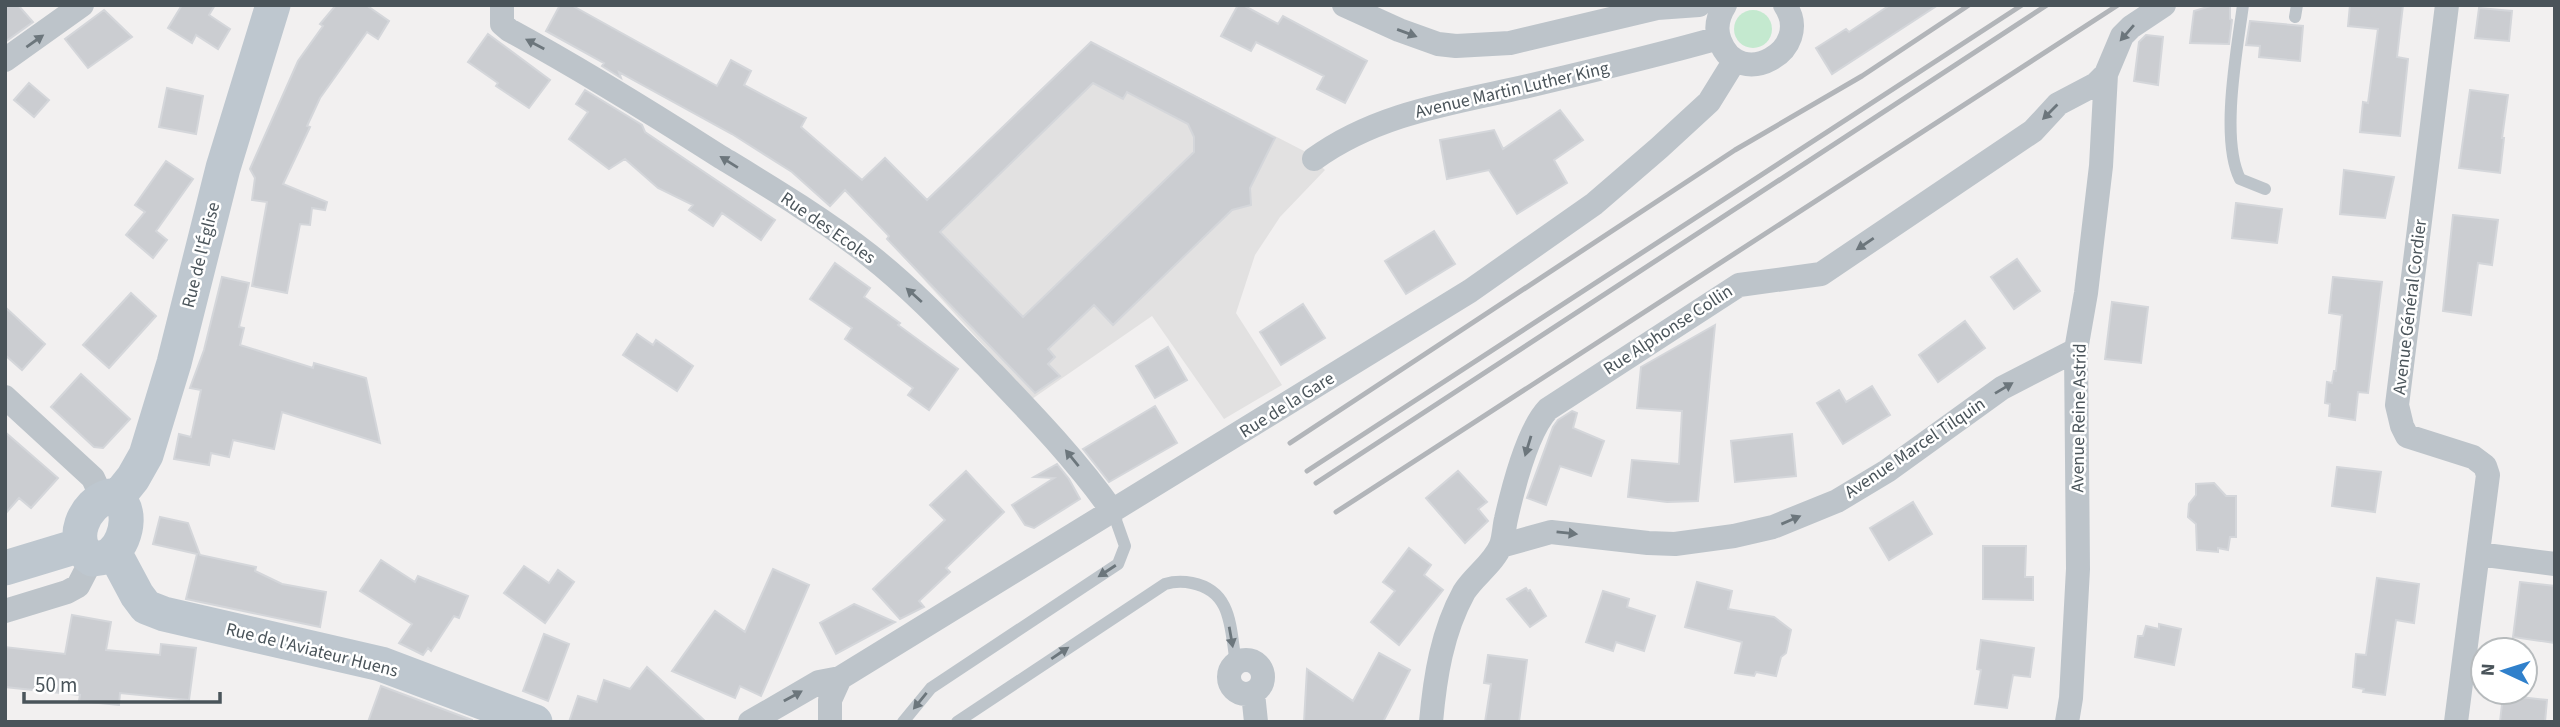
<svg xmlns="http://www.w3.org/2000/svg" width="2560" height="727" viewBox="0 0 2560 727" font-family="'Source Sans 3',sans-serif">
	<rect width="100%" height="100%" fill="#f2f0f0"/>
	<!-- education -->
	<path fill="#e2e1e1" d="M1091,42l213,109 21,19 -45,47 -25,38 -19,58 46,72 -58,34 -72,-103 -120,83 -145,-160z"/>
	<!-- green -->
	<path fill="#c4e9cf" d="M1734 29a19 19 0 1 1 38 0a19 19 0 1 1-38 0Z"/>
	<!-- building -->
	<path fill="#cbcdd1" stroke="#d4d6da" stroke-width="2" fill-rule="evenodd" d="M5,5h13l15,17 -28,20z
		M182,5h33l-6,10 21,14 -12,20 -22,-14 -4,8 -24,-15z
		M336,5h30l23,16 -11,18 -11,-7 -47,66 -13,28 3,1 -27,57 44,18 -2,8 -13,-2 -2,17 -10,-1 -13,69 -35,-7 15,-84 -15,-2 3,-22 -5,-9 48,-108 25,-35 -3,-2z
		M560,5h11l146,81 14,-26 20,11 -7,14 62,33 -5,9 61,53 23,-22 42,42 164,-158 184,96 -25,50 1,17 -19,5 -119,115 -19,-20 -46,44 7,8 -7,7 12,12 -25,17 -148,-154 2,-3 -44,-46 -15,16 -38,-34 -60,-38 -113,-62 2,6 -19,-12 2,-3 -58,-32zM1093,83l30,16 4,-7 61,32 6,13v15l-171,165 -83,-85z
		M1238,5h5l35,19 5,-8 84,45 -22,42 -28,-14 7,-13 -68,-34 -5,9 -30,-15z
		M1890,5h48l-106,69 -16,-26 30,-19 3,3z
		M2214,5h16v14l2,1 -3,24 -39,-1 4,-32z
		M2350,5h53l-6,52 11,2 -8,77 -40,-4 3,-30 5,1 10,-74 -30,-3z
		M2479,8l33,3 -3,30 -34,-3z
		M104,10l28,27 -44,31 -23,-29z
		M2250,21l53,5 -3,35 -41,-4 1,-11 -14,-1z
		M488,34l62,46 -21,28 -33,-22 2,-3 -30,-21z
		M2146,35l17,2 -5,48 -24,-4 5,-39z
		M29,83l20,17 -15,17 -20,-17z
		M167,88l36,8 -7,38 -37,-7z
		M585,90l57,35 3,7 130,88 -14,20 -39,-27 -9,13 -24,-16 4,-5 -35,-17 -33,-29 -16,10 -40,-30 19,-27 -12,-8z
		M2470,90l38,5 -6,43h2l-4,35 -41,-5z
		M1560,110l23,30 -29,20 13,23 -50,31 -28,-44 -42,9 -7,-39 54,-10 9,19z
		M166,161l27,18 -37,52 11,9 -14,18 -27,-23 19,-23 -10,-7z
		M2344,170l50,7 -9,41 -45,-4z
		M2236,203l46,6 -5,34 -45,-5z
		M2453,215l45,5 -6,45 -14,-2 -7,52 -28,-4z
		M1434,231l21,33 -49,30 -21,-33z
		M2017,259l23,32 -26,18 -23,-32z
		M835,263l35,25 -6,9 36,26 -2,2 60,44 -29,41 -21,-15 5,-7 -68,-49 7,-11 -42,-29z
		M222,277l27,6 -10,44 5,1 -4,17 73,23 1,-5 52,15 14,65 -98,-31 -8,37 -41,-9 -4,17 -18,-4 -2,12 -35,-6 5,-25 12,3 10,-47 -11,-2 14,-38z
		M2333,277l49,5 -14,111 -10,-1 -3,28 -26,-4 1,-12 -5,-1 2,-21 5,1 2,-12h2l6,-56 -13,-2z
		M131,293l25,23 -47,52 -26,-23z
		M2112,302l36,5 -7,56 -36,-4z
		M1303,304l22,34 -44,27 -21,-33z
		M5,307l40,37 -23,26 -17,-15z
		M1965,321l20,27 -47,34 -19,-27z
		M1715,325l-17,176 -31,1 -39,-5 4,-37 47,4 3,-53 -45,-3 4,-41z
		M637,334l16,11 3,-5 37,26 -16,25 -54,-36z
		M1168,347l19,33 -32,18 -19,-32z
		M81,374l49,45 -27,29 -9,-1 -43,-40z
		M1872,386l18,29 -47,29 -26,-41 22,-13 7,12z
		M1155,406l22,37 -68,39 -26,-33z
		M1572,411l5,2 -4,15 31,13 -13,35 -31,-10 -14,39 -19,-7 26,-71 5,-7z
		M5,432l53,46 -27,30 -12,-10 -14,16z
		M1792,434l4,42 -61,6 -4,-41z
		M1057,464l12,15 11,20 -46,29 -9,-3 -13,-20 42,-27 -20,-1z
		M2337,467l44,5 -6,40 -43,-6z
		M966,471l38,41 -58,56 4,4 -31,29 5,6 -24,12 -27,-30 72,-69 -15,-15z
		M1458,471l29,31 -9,7 10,12 -23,22 -39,-45z
		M2214,483l12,13h10v41h-6l-2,13 -10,-2v4l-21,-2 -1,-26 -8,-7 1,-13 7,-9v-11z
		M1913,502l19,32 -43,26 -19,-32z
		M160,517l28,6 12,32 56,12 -1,4 27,13 44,8 -6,35 -134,-28 11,-45 -44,-10z
		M1983,546h43l-1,31h8v23l-50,-1z
		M1409,548l22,17 -7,10 19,15 -44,55 -28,-23 24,-31 -12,-9z
		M381,560l34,22 3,-6 50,20 -9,22 -5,-2 -23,35 -3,-3 -5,7 -24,-12 13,-19 -52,-33z
		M524,566l25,17 9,-13 16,12 -29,41 -41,-30z
		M773,569l36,16 -48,111 -21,-10 -5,12 -63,-27 43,-60 30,21z
		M2377,578l42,6 -5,39 -18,-3 -11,75 -22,-3 1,-3 -11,-2 3,-33 10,1z
		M1697,582l35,9 -4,18 46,8 17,13 -5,23 -5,4 -5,19 -20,-4 -2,4 -19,-3 7,-31 -57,-15z
		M2520,582l35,4v57l-42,-6z
		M1526,588l2,3 2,-1 16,26 -16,11 -23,-28z
		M1603,591l26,8 -2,8 28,9 -11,35 -28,-9 -3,9 -27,-9z
		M854,604l41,18 -59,32 -16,-31z
		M72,615l39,7 -5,28 54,5 1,-11 35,4 -7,52 -69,-7 -1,12 -40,-4 1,-6 -75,-8v-40l60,7z
		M2159,624l22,5 -7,36 -39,-8 3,-21h5l3,-10 13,3z
		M544,634l25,10 -21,57 -25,-10z
		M1981,640l53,8 -4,29 -17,-2 -6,33 -32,-4 6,-34 -4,-1z
		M1379,653l31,17 -27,52h-79l3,-53 46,32z
		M1488,655l39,5 -8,62h-34l6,-38 -7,-1z
		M647,667l59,55h-137l9,-26 19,6 7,-22 26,9z
		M381,686l91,34v2h-104z
		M2503,695l44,5 -2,22h-45z"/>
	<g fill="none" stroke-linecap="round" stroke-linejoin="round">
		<!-- lane -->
		<path stroke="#bdc4ca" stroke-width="12" d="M2243,5c-6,45 -23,134 -3,174l25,10
			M2295,17l2,-12
			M903,722l28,-34 187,-124 7,-18 -12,-34
			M957,722l208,-138c10,-3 17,-3 27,-1 41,8 38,46 44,80"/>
		<!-- street -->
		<path stroke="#bdc4ca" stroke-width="24" d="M502,5v19l7,6c72,39 141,82 210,126 51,31 103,62 150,99 42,33 79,72 116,110 45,47 90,93 128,147
			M1344,5l55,25 39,14 18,2 54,-3 147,-35 42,-3
			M1725,5c-7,11 -10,24 -5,36 19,51 95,9 65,-36
			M2447,5l-50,400 5,21 5,10 66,21 12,9 3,9 -32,247
			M5,60l77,-55
			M1314,159c63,-46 139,-56 214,-73 64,-15 127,-30 191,-48
			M5,397l88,81 9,20
			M1501,546l50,-14 97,11 27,1 59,-8 39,-9 64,-26 50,-30 115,-83 74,-38
			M2478,554l77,10
			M5,611l62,-19 11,-6 14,-27
			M1229 677a17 17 0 1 1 34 0a17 17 0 1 1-34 0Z
			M1253,693l3,29
			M750,722l69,-40 21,-4
			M830,722v-22l10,-22 630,-387 124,-87 65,-56 50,-46 26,-42
			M1431,722c4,-45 11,-90 33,-130 10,-16 30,-29 37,-47 3,-8 3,-18 5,-26 7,-31 21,-88 42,-110l191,-124 82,-11 212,-143 25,-27 38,-20 10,-10 16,-38 9,-9 33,-22
			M2067,722l4,-24 7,-129 -2,-219 10,-57 15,-127 5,-92"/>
		<!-- secondary -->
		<path stroke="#bec7cf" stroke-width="35" d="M110,496c24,5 18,43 3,56 -6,6 -14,6 -21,7 -25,-16 -8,-57 18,-63z
			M117,498l16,-20 13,-23 28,-92 49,-195 50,-163
			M114,552l23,43 9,12 18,7 217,50 154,58
			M5,568l76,-23"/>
		<!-- rail -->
		<path stroke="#b2b5b9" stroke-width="5" d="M1290,443l445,-293 127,-74 107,-71
			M1307,471l715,-466
			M1316,483l731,-478
			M1336,512l782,-507"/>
	</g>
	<!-- one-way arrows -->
	<defs><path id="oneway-solid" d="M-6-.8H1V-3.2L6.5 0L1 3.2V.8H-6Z" transform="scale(1.75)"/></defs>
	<g fill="#6c767c">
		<use href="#oneway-solid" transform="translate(1407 33) rotate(20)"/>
		<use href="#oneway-solid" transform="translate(2127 33) rotate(131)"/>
		<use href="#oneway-solid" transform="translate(35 41) rotate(-35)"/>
		<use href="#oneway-solid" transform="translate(535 44) rotate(-152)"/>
		<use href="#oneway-solid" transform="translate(2050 112) rotate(135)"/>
		<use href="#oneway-solid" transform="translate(729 162) rotate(-148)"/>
		<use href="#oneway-solid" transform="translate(1865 244) rotate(146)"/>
		<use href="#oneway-solid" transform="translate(914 295) rotate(-138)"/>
		<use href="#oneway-solid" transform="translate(2004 388) rotate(-31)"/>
		<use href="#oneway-solid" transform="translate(1528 446) rotate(107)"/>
		<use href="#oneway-solid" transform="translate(1072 458) rotate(-129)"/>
		<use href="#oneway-solid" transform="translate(1791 520) rotate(-23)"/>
		<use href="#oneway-solid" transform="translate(1567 533) rotate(6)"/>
		<use href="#oneway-solid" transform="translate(1107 571) rotate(147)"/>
		<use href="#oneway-solid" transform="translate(1231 637) rotate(80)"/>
		<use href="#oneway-solid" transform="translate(1060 653) rotate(-34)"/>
		<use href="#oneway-solid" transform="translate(793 696) rotate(-29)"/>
		<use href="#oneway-solid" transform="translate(920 701) rotate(129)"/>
	</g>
	<g text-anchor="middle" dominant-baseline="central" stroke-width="5" stroke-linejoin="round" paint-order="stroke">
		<!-- street labels -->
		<g font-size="18" fill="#4a545a" stroke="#fff">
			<text transform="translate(1512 90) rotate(-13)">Avenue Martin Luther King</text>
			<text transform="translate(828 228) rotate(35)">Rue des Ecoles</text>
			<text transform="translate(201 255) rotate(-76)">Rue de l'Église</text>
			<text transform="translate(2410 307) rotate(-83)">Avenue Général Cordier</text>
			<text transform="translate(1668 330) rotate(-33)">Rue Alphonse Collin</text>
			<text transform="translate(1287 405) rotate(-32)">Rue de la Gare</text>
			<text transform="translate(2079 418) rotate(-89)">Avenue Reine Astrid</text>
			<text transform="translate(1915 448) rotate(-34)">Avenue Marcel Tilquin</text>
			<text transform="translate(312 650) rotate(14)">Rue de l'Aviateur Huens</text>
		</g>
	</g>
	<!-- border -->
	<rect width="2560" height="727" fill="none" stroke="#4a545a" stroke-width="14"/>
	<!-- north arrow -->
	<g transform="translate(2504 671) rotate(274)"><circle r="33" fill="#ffffff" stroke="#b7bbbd" stroke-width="2"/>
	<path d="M0-5L12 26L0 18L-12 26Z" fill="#3080cb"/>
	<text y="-10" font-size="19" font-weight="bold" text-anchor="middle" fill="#4a545a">N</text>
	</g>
	<!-- scale -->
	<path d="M24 692v10h196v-10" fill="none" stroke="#4a545a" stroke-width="3.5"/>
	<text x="35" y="692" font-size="21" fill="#4a545a" stroke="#ffffff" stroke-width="5" paint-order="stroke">50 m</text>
</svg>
